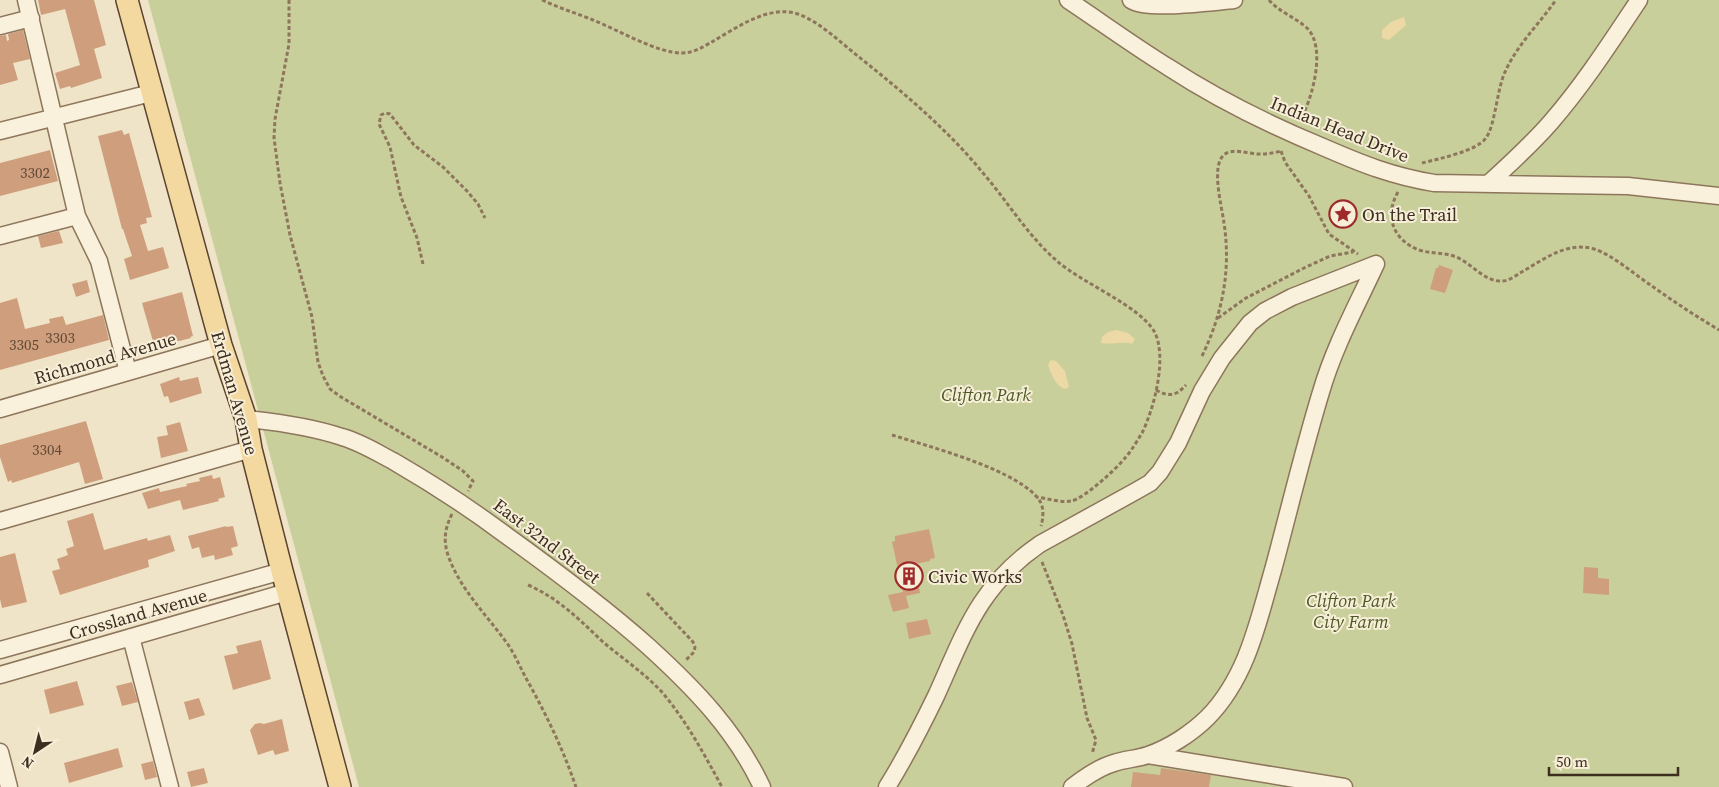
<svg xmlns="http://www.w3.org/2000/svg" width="1719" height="787" viewBox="0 0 1719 787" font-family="'Source Serif 4',serif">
	<rect width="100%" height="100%" fill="#f0e4c8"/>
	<!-- green -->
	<path fill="#c9cf9b" d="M148,0h1571v787h-1360z"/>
	<!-- sand -->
	<path fill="#ecd9a5" d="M1404,17l2,8 -17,15 -7,-2v-8l9,-8z
		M1117,330l11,3 7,6 -3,5c-10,-3 -20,1 -31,-1l1,-6 6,-5z
		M1051,360l5,1 9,10 4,16 -4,2c-10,-3 -14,-16 -17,-24z"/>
	<!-- building -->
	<path fill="#cf9f7d" d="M38,0h56l12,45 -12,4 8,29 -31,10 -1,-2 -10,3 -5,-16 25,-8 -15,-56 -24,6z
		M23,30l7,29 -17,4 5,17 -18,5v-49l6,-1 1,6 2,-1 -1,-6z
		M122,130l2,5 5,-2 23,84 -6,1 1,5 -7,2 8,26 15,-4 6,21 -39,12 -6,-21 8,-3 -9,-27h-1l-24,-93z
		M50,150l8,31 -58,15v-33z
		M59,231l4,12 -22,5 -3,-12z
		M1439,265l14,5 -8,23 -15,-4 6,-21h2z
		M87,280l3,12 -14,5 -4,-13z
		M182,292l11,44 -3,1 1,1 -24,6 -1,-2 -12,3 -12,-42z
		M17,298l8,31 25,-6 -1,-4 14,-3 3,9 37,-10 6,25 -109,30v-67z
		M179,377l1,4 18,-4 4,16 -32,10 -2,-7 -4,1 -4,-13z
		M86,421l17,58 -18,5 -6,-22 -67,21 -1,-3 -3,2 -8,-25v-12z
		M180,422l8,29 -27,7 -4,-21 11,-2 -2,-9z
		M212,475l1,4 7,-2 5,20 -7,2 1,2 -36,9 -3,-10 -32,9 -6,-16 17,-5 1,4 27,-6 -1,-2 14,-3 -1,-3z
		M93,513l11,37 43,-12 1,3 22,-6 5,16 -27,9 1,7 -89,28 -8,-24 8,-2 -3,-10 11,-4 -2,-6 8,-3 -7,-25z
		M226,526v1l7,-1 5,20 -7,2 2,7 -18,5 -1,-5 -12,3 -3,-11 -7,2 -4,-13z
		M929,529l6,29 -5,1v2l-15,3 5,29 -14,3 3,12 -16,4 -5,-17 15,-3 -11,-50 3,-1v-5z
		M15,553l12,49 -25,6 -2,-9v-42z
		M1584,567l14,1v10l11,1v16l-26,-2z
		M927,619l4,15 -22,5 -3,-16z
		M261,640l10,39 -38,11 -9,-34 14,-3 -2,-7z
		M77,681l7,24 -34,9 -6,-24z
		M132,682l6,20 -16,4 -6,-20z
		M199,698l6,17 -16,5 -5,-18z
		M282,719l7,32 -14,4 -2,-5 -15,5 -8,-25 5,-6 5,-1 4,1z
		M118,748l5,19 -54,16 -5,-20z
		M153,761l4,16 -12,3 -4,-16z
		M204,768l4,15 -17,4 -4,-15z
		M1161,768l50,7 -2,12h-78l2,-15 27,3z"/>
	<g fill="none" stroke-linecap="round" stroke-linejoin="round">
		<!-- minor casing -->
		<g stroke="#8d765c" stroke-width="19">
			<path id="minor" d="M1068,0c33,22 66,46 100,67 49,32 102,58 155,80 39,17 69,29 111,36l194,3 91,10
				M1131,0c15,11 83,2 103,0
				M0,26l31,-8
				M0,131l151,-38
				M1488,184c22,-20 44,-40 63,-62 33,-38 60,-80 88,-122
				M77,216l22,45 29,111
				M0,236l77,-20 -51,-216
				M0,409l221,-64
				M246,419c31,3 65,8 96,18 18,5 34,15 51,24 38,22 75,46 110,72 50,36 100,73 146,114 46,42 86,83 113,140
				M0,521l251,-72
				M131,637l39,150
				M0,650l282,-79
				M0,675l287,-83
				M0,752l9,35
				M1148,755l196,32
				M887,787c18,-29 34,-60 49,-91 29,-64 43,-110 104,-152l96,-53 14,-8 10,-11 18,-29 24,-52 20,-33 28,-35 15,-12 27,-14 84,-33
				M1072,787c13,-10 27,-20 42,-24 11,-4 23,-4 34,-8 21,-7 44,-22 60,-38 39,-40 50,-95 65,-147 16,-59 30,-119 48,-178 13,-45 36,-87 55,-128"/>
		</g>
		<!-- major casing -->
		<g stroke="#5b4430" stroke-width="24">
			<path id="major" d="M127,0l94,345 25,74 5,30 31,122 58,216"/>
		</g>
		<!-- path -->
		<path stroke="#8d765c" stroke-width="3" stroke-dasharray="4 2.5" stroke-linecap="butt" d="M289,0v44l-14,75 -1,19 6,45 10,52 22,82 6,45 5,14 7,13 11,8 101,60 21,14 10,10 -5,10
			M542,0c17,8 34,13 51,20 25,10 64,33 89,33 11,0 19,-5 28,-10 25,-14 58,-39 88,-29 22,8 42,28 61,43 45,36 88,72 124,116 25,29 45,63 74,88 25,22 81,44 97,70 14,25 0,78 -12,102 -5,8 -10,17 -17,25 -8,10 -41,41 -54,43 -11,2 -24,-3 -35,-4
			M1269,0c10,12 26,17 38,28 20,20 5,71 -7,93
			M1281,151l4,11 24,34 20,38 29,20
			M1422,163c16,-4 55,-12 64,-25 9,-12 11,-49 19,-66 12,-27 34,-48 51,-72
			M1398,192c-14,24 -5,48 21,58 12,4 25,2 37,7 15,6 27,23 43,24 8,1 15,-4 21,-8 23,-13 46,-32 74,-24 19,6 41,26 58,37 22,16 44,30 67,44
			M423,264l-6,-26 -16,-41 -11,-50 -11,-23 2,-9 4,-2 5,1 24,31 29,22 24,24 11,13 7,14
			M1218,318l28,-20 58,-30 26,-12 23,-4
			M1202,356c21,-43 29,-87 22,-133 -2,-16 -14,-59 1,-69 9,-6 24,0 34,0 8,0 15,-1 22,-3
			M1156,390c13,7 20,6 30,-5
			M892,435c35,11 132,36 149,68 3,7 2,16 0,23
			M452,514c-7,14 -9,26 -4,41 12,35 40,61 61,91 7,11 12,23 18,34 19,34 36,69 49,107
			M1042,562l21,53 9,29 15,74 9,22 -4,14
			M528,585c30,13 51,34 75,57 19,16 41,31 58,49 25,29 43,63 61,96
			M647,593l46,49 2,5 -1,5 -9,9"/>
		<!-- minor -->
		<use href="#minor" stroke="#faf1dc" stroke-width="16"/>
		<!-- major -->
		<use href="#major" stroke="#f3d9a0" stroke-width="21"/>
	</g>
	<!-- icons -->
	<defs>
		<g id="sight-ring" transform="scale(1.4375)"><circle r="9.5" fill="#f7eed8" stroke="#9e2a2b" stroke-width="1.5"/><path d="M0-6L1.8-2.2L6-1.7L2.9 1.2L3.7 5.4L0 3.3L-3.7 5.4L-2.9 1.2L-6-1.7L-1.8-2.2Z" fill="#9e2a2b"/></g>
		<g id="building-ring" transform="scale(1.4375)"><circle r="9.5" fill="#f7eed8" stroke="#9e2a2b" stroke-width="1.5"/><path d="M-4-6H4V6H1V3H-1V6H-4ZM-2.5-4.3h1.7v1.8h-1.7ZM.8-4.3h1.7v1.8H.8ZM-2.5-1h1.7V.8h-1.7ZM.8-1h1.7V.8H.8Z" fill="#9e2a2b"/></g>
	</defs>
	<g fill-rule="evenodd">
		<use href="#sight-ring" x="1343" y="214"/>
		<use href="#building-ring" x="909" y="576"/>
	</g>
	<g text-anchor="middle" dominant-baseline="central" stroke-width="4" stroke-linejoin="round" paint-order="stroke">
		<!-- number labels -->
		<g font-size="15" fill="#624a37">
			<text x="35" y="172">3302</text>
			<text x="60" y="337">3303</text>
			<text x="24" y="344">3305</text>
			<text x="47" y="449">3304</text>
		</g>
		<!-- street labels -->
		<g font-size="18" fill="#3d2e20" stroke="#f7eed8">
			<text transform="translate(1340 129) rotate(22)">Indian Head Drive</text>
			<text transform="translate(105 358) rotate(-16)">Richmond Avenue</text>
			<text transform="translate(235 393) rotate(74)">Erdman Avenue</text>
			<text transform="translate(547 541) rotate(37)">East 32nd Street</text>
			<text transform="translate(138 614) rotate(-16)">Crossland Avenue</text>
		</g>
		<!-- poi labels -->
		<g font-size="18" fill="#3d2e20" stroke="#f7eed8" text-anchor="start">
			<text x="1362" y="214">On the Trail</text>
			<text x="928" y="576">Civic Works</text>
		</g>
		<!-- park labels -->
		<g font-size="18" font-style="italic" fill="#4d5a26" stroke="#f7eed8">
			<text x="986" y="394">Clifton Park</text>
			<text x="1351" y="600">Clifton Park<tspan x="1351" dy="21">City Farm</tspan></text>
		</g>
	</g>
	<!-- north arrow -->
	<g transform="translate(35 752) rotate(215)" stroke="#f7eed8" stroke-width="4" paint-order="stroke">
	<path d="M0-4L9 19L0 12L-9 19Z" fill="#3d2e20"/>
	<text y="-8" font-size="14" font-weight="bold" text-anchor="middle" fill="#3d2e20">N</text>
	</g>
	<!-- scale -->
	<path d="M1549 767v8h129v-8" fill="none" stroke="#3d2e20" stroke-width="2.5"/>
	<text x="1556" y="767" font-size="15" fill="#3d2e20" stroke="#f7eed8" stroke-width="4" paint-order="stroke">50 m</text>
</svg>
